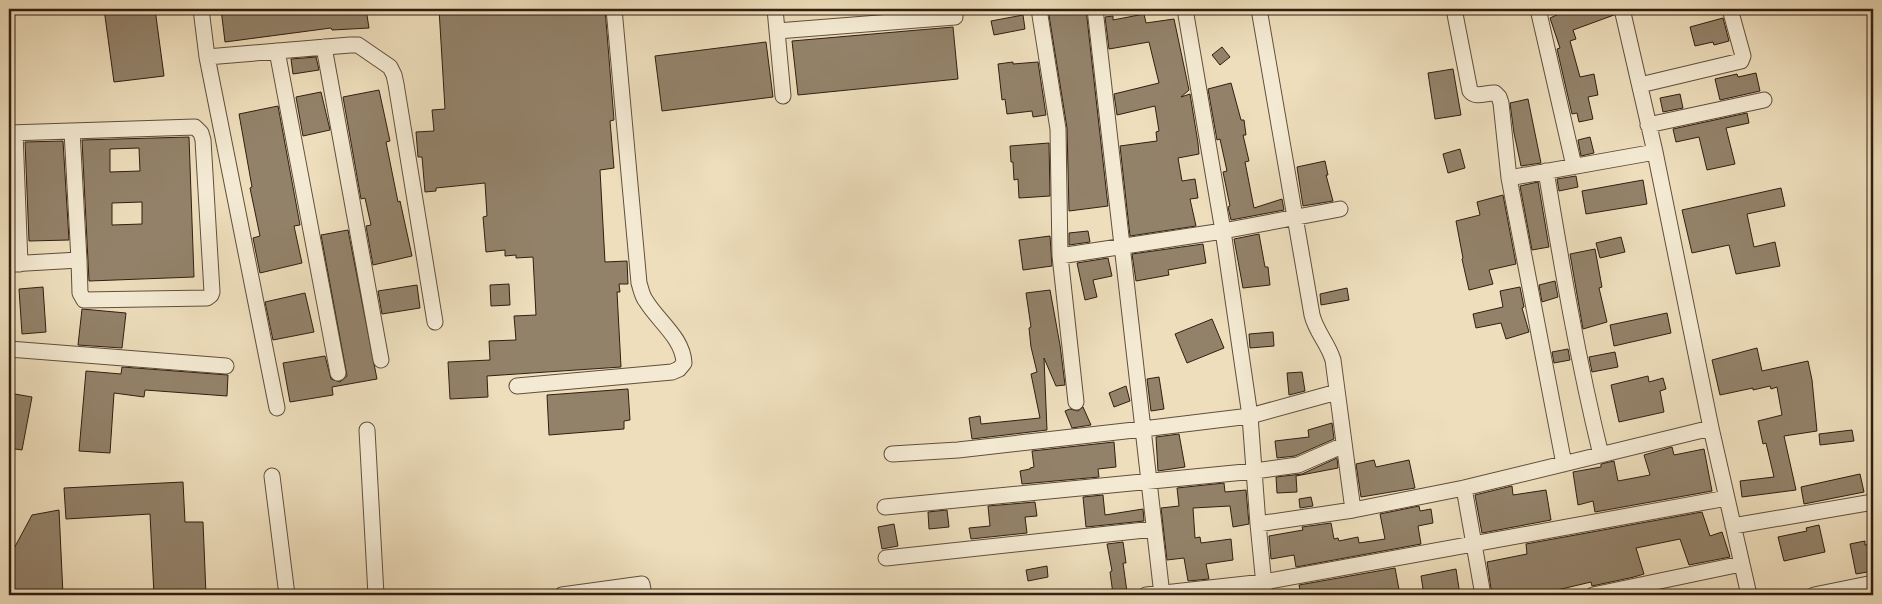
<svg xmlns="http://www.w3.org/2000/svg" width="1882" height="604" viewBox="0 0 1882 604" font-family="'Old Standard TT',serif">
	<rect width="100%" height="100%" fill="#eedebc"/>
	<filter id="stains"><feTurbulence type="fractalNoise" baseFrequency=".004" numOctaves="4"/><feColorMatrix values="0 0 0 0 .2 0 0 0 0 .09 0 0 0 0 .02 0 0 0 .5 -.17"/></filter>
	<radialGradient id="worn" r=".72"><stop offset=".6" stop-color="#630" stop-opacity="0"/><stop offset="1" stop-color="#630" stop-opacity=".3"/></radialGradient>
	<!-- building -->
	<path fill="#93826a" stroke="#301f11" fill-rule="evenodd" d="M104,9h51l9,67 -50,6z
		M221,9h145l3,19 -37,2 -1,-2 -106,14z
		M439,9h166l9,111 -4,1 4,47 -14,2 5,92 22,-1 1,23h-9l1,8h-3l4,75 -134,9 1,21 -38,2 -2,-37 42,-2 -1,-19 27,-1 -2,-24 22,-1 -3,-58 -17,1v-3l-11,1v-6l-19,2 -3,-35 4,-1 -2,-33 -49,5v3l-11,1 -3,-35h-4l-2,-25 18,-1 -2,-21 13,-1z
		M1048,9h38l22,197 -39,5 -2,-83z
		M1560,9h53l1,6 -41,15 3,9 -6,2 10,36 14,-3 4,21 -10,2 5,22 -14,3 -2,-9 -5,1 -15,-65 3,-1 -10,-30 11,-5z
		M1144,14l2,9 28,-4 15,71 -8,7 9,-3 8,49 1,11 -21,4 4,23 13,-2 3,19 -8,1 6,27 -66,10 -10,-90 37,-5 -1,-9 3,-1 -4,-25 -38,9 -3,-21 45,-11 -10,-41 -40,7 -4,-32 8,-1v4z
		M1023,15l2,14 -31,6 -3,-14z
		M1723,18l6,23 -15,4 -1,-3 -18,4 -5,-19z
		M953,27l5,52 -160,16 -6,-54z
		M766,42l7,55 -111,14 -7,-55z
		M1222,47l8,10 -10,8 -8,-10z
		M316,57l3,13 -26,4 -2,-15z
		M1013,62v2l25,-2 8,53 -13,2 -1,-6 -25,3 -2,-15 -3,1 -4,-36z
		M1453,69l8,46 -26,4 -7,-46z
		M1756,73l4,18 -40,9 -5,-21 22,-5 1,3z
		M1231,83l10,37h3l2,15h-3l6,26 -4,1 9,46 28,-9 2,11 -53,10 -3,-13 2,-1 -7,-34 4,-1 -7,-32 -3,1 -9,-51z
		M379,90l11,51 -4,1 12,60 2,-1 12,55 -39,9 -7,-39 5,-1 -6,-27 -4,1 -18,-102z
		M321,92l9,38 -27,6 -7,-39z
		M1680,94l3,14 -20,4 -3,-14z
		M1528,99l13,64 -20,3 -7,-33 -4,-30z
		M278,106l22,119 -6,1 8,37 -42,10 -7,-35 7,-2 -10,-48 2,-1 -13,-73z
		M1747,113l2,10 -23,5 9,36 -28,6 -8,-33 -23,5 -3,-13z
		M189,137l5,140 -105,4 -7,-141zM139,148l1,23 -30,1v-23zM142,202v22l-30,1v-22z
		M1590,137l4,16 -13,3 -3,-16z
		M63,141l6,99 -40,1 -4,-99z
		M1049,143l1,53 -31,2 -1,-19 -4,1 -1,-18h-2l-1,-16z
		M1460,149l5,19 -17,5 -5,-19z
		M1325,161l3,14h-2l7,26 -30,5 -6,-39z
		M1576,176l2,11 -19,4 -2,-12z
		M1643,180l4,24 -61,10 -4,-23z
		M1538,182l11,65 -17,3 -12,-64z
		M1781,188l4,18 -38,8 7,33 21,-5 5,24 -44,8 -7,-29 -37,8 -10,-43z
		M1503,195l13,69 -27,6 4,14 -24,6 -7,-31 1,-1 -7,-37 24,-6 -3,-13z
		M348,230l29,149 -45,8 1,8 -43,7 -7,-39 42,-7 6,23 9,3 7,-6 -26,-141z
		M1088,231l2,11 -21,3v-12z
		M1259,234l6,33h3l2,18 -27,3 -9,-49z
		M1050,236l2,30 -29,4 -4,-30z
		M1621,237l4,15 -25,6 -4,-15z
		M1203,244l3,19 -38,7 1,5 -33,6 -4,-27z
		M1595,249l7,38 -3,1 8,34 -24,7 -13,-75z
		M1108,258l4,18 -19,4 4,17 -12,3 -8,-37z
		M1555,281l3,16 -16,5 -3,-17z
		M509,284l1,21 -19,1 -1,-21z
		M417,285l3,23 -38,6 -4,-23z
		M43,287l3,45 -24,2 -3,-45z
		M1520,287l4,20 -2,1 7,24 -23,7 -5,-16 -25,5 -3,-14 30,-7 -3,-16z
		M1347,288l2,12 -28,5 -1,-11z
		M1050,290l10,55 5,40 -9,1 -12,-28 3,72 -75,9 -3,-21 11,-2 1,8 59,-6 -9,-44 6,-2 -6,-25 -2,-19 2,-1 -5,-34z
		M305,293l9,39 -41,8 -8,-38z
		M82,309l44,4 -4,35 -44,-3z
		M1667,313l4,20 -57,13 -4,-21z
		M1212,319l12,29 -37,15 -12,-29z
		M1273,332l1,14 -24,2 -1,-14z
		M1757,348l5,23 46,-10 4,19 5,51 -33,5 12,54 -54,7 -2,-16 34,-4 -8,-34 -3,1 -5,-23 24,-6 -5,-28 -6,2 -1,-3 -17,4v-2l-33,7 -8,-35z
		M1568,349l2,11 -16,3 -2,-11z
		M1615,352l3,15 -26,5 -3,-15z
		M122,367l106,8 -1,21 -82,-6 -1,7 -30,-4 -4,60 -31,-2 7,-80 35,3z
		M1302,372l3,19 -16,4 -2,-22z
		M1648,376l1,6 14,-4 3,11 -6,2 4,21 -45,10 -8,-37z
		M1159,377l5,32 -13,2 -4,-32z
		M1126,386l4,15 -16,6 -5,-14z
		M628,389l2,31 -6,1v8l-75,6 -2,-40z
		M9,393l23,4 -10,53 -13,-2z
		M1083,407l8,18 -19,3 -7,-17 5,-2 8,2z
		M1332,423l2,16 -39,17 -18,2 -2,-17 34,-4 -1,-7z
		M1852,430l2,11 -34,4 -1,-11z
		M1179,434l6,33 -27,4 -2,-34z
		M1114,442l2,25 -18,2 1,8 -77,7 -2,-13 10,-2v-1l4,-1 -2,-16z
		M1672,447l2,8 30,-6 8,42 -117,21 -2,-11 -15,4 -5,-33 28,-5v-3l13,-3 4,20 32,-6 -6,-20z
		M1337,458l1,10 -42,8 1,16 -20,1 -1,-16 26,-3z
		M1374,460l2,7 33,-7 6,28 -54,9 -5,-33z
		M1860,474l4,18 -60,12 -3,-17z
		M183,482l2,40h18l3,73h-52l-4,-81 -84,5 -2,-31z
		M1224,483l1,9 21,-2 3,34 -16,3 -3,-21 -37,2 2,30 5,-1 1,6 30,-4 2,21 -27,4 3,15 -21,2 -4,-23 -17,2 -6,-52 18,-2 -2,-18z
		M1512,486l1,9 33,-5 5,30 -69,13 -7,-38z
		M1103,495l2,20 38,-6 1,12 -58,6 -3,-30z
		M1311,497l2,9 -13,2 -1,-9z
		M1035,502l2,14 -12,1 2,16 -56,6 -2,-11 21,-2 -2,-20z
		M1419,506l1,5 11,-2 2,14 -15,3 3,18 -125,23 -2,-12 -23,4 -2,-23 34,-6 -1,-3 29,-4 3,16 4,-1 1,3 19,-4 1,6 26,-4 -5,-25z
		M59,510l4,85h-54l2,-41 21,-39z
		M947,510l2,17 -20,2 -1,-17z
		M1702,512l8,24 12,-4 8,25 -41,8 -9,-26 -44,9 8,26 -10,3 -42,9 -1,-4 -55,13h-44l-5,-33 40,-8 -1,-10z
		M894,524l4,22 -16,3 -4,-22z
		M1819,525l6,27 -41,9 -6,-24 29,-6 -1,-3z
		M1865,541v4l8,-1v27l-17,3 -6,-30z
		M1123,542l3,21h-3l4,29 -14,2 -3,-22 2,-1 -5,-27z
		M1047,566l1,11 -20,4 -2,-11z
		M1395,568l5,27h-99l-2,-10z
		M1456,569l4,26h-36l-3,-19z"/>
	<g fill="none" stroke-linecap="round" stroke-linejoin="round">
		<!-- minor casing -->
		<g stroke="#604f3c" stroke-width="17">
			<path id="minor" d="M201,9l6,48 143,-12h8l32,22 4,8 2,9 39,238
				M775,9l8,87
				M1039,9l19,120 2,127 16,146
				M1095,9l48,420 107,-13 87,-24
				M1185,9l38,222 27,185 8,108 7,71
				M1259,9l53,306c4,17 16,28 21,45l20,150
				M1454,9l16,82c6,8 17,1 25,2l4,4 2,6 8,75 55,286
				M1538,9l36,157
				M1622,9l33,143 56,276 38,167
				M777,31l178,-14v-8
				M324,47l57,313
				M277,51l61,322
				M207,57l70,351
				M1640,85l101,-24 2,-5 -13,-47
				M1648,125l116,-25
				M72,131l7,129
				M9,133l186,-6 6,6 2,7 9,152 -1,3 -4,3 -123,2 -4,-7 -1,-33 -70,4
				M15,133l5,131
				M1546,171c16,96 32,190 55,284
				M1509,178l146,-26
				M1060,256l163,-25 117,-22
				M9,349l217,17
				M517,386l155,-14 7,-3 5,-6c-1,-25 -26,-42 -38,-62 -4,-5 -5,-12 -7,-18l-25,-274
				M367,430l9,165
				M892,454l66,-4 185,-21 19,166
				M272,476l15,119
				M1464,488l19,107
				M885,507l370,-36 43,-6 46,-20
				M1258,524l95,-14 111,-22 247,-60
				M1733,526l140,-24
				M886,558l268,-29
				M562,595l80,-11 2,11
				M1146,595l118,-13 463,-84
				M1593,595l148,-31
				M1814,595l59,-12"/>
		</g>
		<!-- minor -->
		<use href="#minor" stroke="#f4ead3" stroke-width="15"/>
	</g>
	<!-- margin -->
	<rect width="1882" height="604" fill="none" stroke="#eedebc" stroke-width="30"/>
	<rect x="10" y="10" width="1862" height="584" fill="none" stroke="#301f11" stroke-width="2.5"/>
	<rect x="15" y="15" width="1852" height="574" fill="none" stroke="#301f11"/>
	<rect width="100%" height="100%" filter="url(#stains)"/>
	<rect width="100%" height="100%" fill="url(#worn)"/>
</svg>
